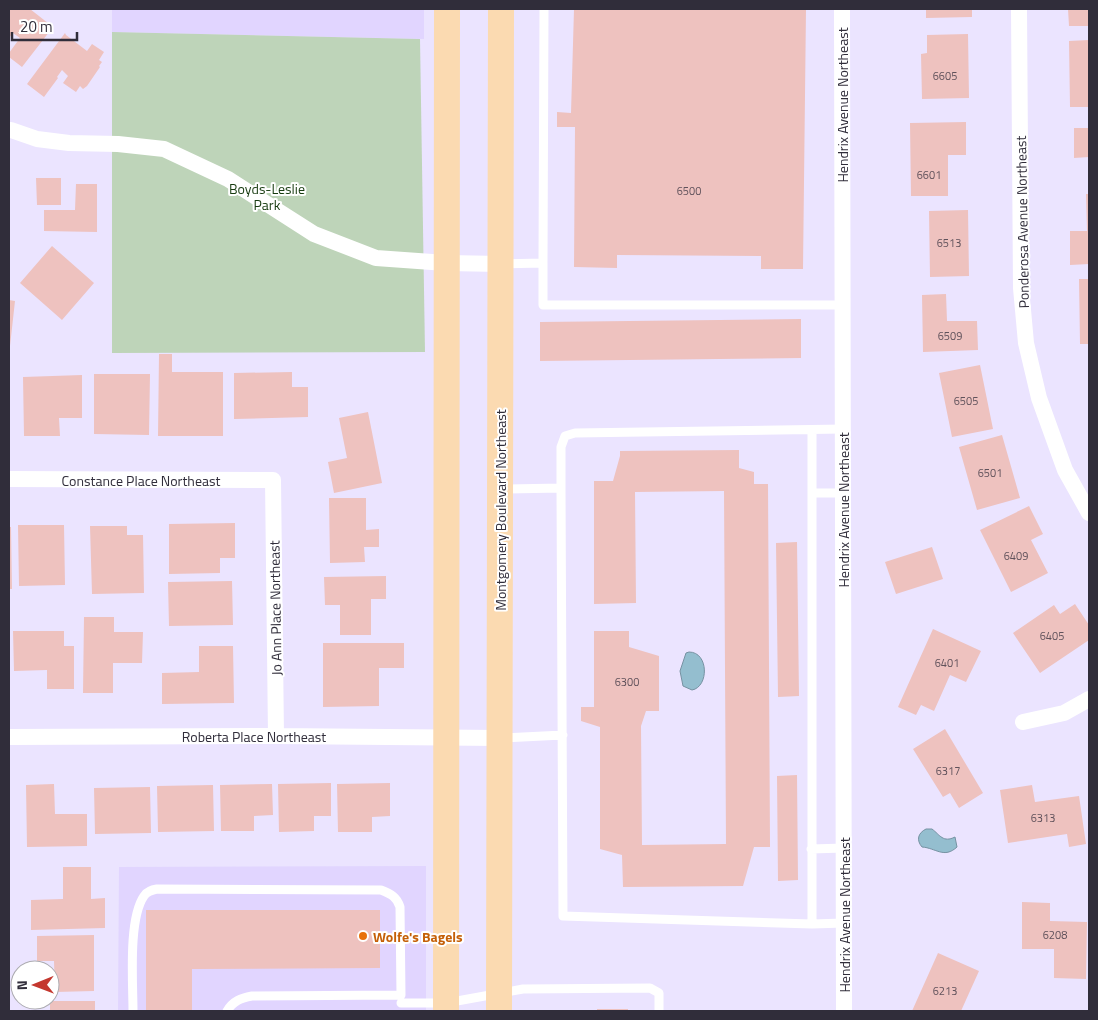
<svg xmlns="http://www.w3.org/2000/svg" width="1098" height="1020" viewBox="0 0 1098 1020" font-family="'Titillium Web',sans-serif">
	<rect width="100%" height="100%" fill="#ebe4ff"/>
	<!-- built -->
	<path fill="#e1d5ff" d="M112,9h312v30l-312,-7z
		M426,866v145h-308l1,-144z"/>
	<!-- green -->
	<path fill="#bed4b9" d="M112,32l308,7 5,313 -313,1z"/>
	<!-- water -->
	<path fill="#94becf" stroke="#7692a2" d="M689,652c20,0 20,35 3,38l-9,-4 -3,-15 6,-18z
		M926,829h6c8,6 11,14 23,8l2,10c-13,12 -21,1 -35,0 -6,-7 -4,-14 4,-18z"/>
	<!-- building -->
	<path fill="#eec2bf" d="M9,9h21l23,18 -31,40 -13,-10v-4l11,-15 -7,-5 -4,5z
		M574,9h232l-3,260h-42v-13l-144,-1v13l-43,-1 1,-140h-18v-15l14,1z
		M926,9h46v8l-46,1z
		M1068,9h21v17h-20z
		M65,33l1,2 21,16 5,-7 12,8 -5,8 3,2 -3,4 1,1 -13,19 -4,3 -3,-3 -4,6 -13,-9 5,-7 -6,-6 -5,7 1,1 -14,19 -17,-13z
		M968,34l1,64 -47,1 -1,-45 6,-1v-18z
		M1089,40v67h-19l-1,-66z
		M966,122v33h-18v41h-37l-1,-73z
		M1074,128h15v29l-15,1z
		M36,178h25v27h-24z
		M76,184h21v48l-53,-1v-21h31z
		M1086,194h3v70l-19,1v-34h17z
		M968,210l1,66 -39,1 -1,-66z
		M52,246l42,37 -32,37 -42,-37z
		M1079,279h10v65h-9z
		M946,294l1,27h30l1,29 -55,2 -1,-57z
		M9,300l6,1 -5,45h-1z
		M801,319v39l-261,3v-39z
		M159,354h13v18h51v64h-65z
		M980,365l13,64 -41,8 -13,-64z
		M292,372v15h16v30l-74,2v-46z
		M94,374h56l-1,61 -55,-1z
		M82,375v43h-23l1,18h-36l-1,-59z
		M368,412l14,71 -48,10 -6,-31 19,-4 -8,-40z
		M1002,435l18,63 -43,12 -18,-63z
		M739,450v18l15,4v12h14l2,363h-16l-11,39 -120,1 -1,-32 -22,-6v-122l-19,-6v-14h13v-76h35v16l30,9v55h-13l-5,15 1,119 84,-1 -2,-353 -89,1 1,111 -42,1v-123h19l7,-25v-5z
		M329,498h37v32l13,-1v18h-15l1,15 -35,1z
		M1029,506l14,28 -12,6 17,33 -37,19 -31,-62z
		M235,523v35h-15v15l-51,1v-50z
		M18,525h46l1,60 -46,1z
		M90,526h37v9h16l1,58 -52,1z
		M9,527h2l1,62h-3z
		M797,542l2,154 -21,1 -2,-154z
		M932,547l11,32 -47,15 -11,-32z
		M386,576v23h-15v36h-31v-30h-15l-1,-28z
		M232,581l1,44 -64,1 -1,-44z
		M1075,604l14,21v15l-49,33 -27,-40 41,-28 6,9z
		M84,617h30v15h29l-1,31h-29v30h-30z
		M933,629l48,22 -15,31 -16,-7 -16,36 -13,-6 -5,10 -18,-8z
		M13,631h51v15h10v43h-27v-19l-33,1z
		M323,643h81v25h-25v38l-56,1z
		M199,646h34l1,57 -72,1v-31l37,-1z
		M945,729l38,64 -24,15 -9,-15 -7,4 -30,-48z
		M797,775l1,105 -20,1 -1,-105z
		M331,783v33h-17v15l-35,1 -1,-48z
		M390,783v33l-18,1v15h-34l-1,-48z
		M54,784l1,30h32v32l-60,1 -1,-62z
		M272,784l1,31 -19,1v15h-33l-1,-46z
		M213,785l1,46 -56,1 -1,-46z
		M1032,785l3,17 44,-6 7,48 -17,3 -2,-13 -59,9 -8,-53z
		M150,787l1,46 -56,1 -1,-46z
		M63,867h28v32l14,-1v30l-74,2v-30l32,-1z
		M1022,902l28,1v18l37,1 -1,57 -32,-1v-29h-32z
		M146,910h234v58l-188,1v42h-46z
		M94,935v56l-39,1 -1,-31h-17v-25z
		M938,953l41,18 -18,40h-49z
		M50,1001h45v10h-45z
		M597,1009h31v2h-31z"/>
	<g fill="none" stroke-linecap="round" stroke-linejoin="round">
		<!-- lane -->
		<path stroke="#fff" stroke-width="9" d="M543,263v42h300
			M502,264l41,-1 1,-254
			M843,429l-268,4 -10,3 -4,11v41l2,428 249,8 32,-1
			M501,489l60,-1
			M812,493h31
			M501,738l62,-3
			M811,849l33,-1
			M812,924v-494
			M401,1003h45l77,-14 127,-1 9,5v18
			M133,1011c0,-28 -5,-92 11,-115 3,-5 8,-6 13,-7l224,1c10,4 16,7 19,17l1,88 -149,1c-11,2 -19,5 -25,15"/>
		<!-- street -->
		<path stroke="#fff" stroke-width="16" d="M842,9l2,1002
			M1019,9l2,279 5,55 13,55 26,72 24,43
			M11,130l26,9 32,4 49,1 46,5 64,30 86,55 62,24 70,5 55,1
			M9,479l264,1 3,256
			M1023,722l41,-9 25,-14
			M9,737l267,-1 223,2"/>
		<!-- primary -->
		<path stroke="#fbdab1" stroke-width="26" d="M446,1011l1,-1002
			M499,1011l2,-1002"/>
	</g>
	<!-- markers -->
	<circle fill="#e8710a" stroke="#fff" stroke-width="2" cx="363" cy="936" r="5"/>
	<g text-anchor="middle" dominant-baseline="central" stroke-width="4" stroke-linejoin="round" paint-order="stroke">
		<!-- number labels -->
		<g font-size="11" fill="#60525b">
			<text x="945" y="76">6605</text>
			<text x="929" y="175">6601</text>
			<text x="689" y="191">6500</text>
			<text x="949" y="243">6513</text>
			<text x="950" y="336">6509</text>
			<text x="966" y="401">6505</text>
			<text x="990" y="473">6501</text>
			<text x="1016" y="556">6409</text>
			<text x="1052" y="636">6405</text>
			<text x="947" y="663">6401</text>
			<text x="627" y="682">6300</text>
			<text x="948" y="771">6317</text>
			<text x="1043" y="818">6313</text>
			<text x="1055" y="935">6208</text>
			<text x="945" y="991">6213</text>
		</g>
		<!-- street labels -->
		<g font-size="14" fill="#302d3a" stroke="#fff">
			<text transform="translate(842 105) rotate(-90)">Hendrix Avenue Northeast</text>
			<text transform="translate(1022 222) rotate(-91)">Ponderosa Avenue Northeast</text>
			<text x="141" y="480">Constance Place Northeast</text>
			<text transform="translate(500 510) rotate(-90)">Montgomery Boulevard Northeast</text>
			<text transform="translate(843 510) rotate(-90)">Hendrix Avenue Northeast</text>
			<text transform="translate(275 608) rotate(-91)">Jo Ann Place Northeast</text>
			<text x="254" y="736">Roberta Place Northeast</text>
			<text transform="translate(844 915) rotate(-90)">Hendrix Avenue Northeast</text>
		</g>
		<!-- park labels -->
		<g font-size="14" fill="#173b10" stroke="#fff">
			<text x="267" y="188">Boyds-Leslie<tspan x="267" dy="16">Park</tspan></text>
		</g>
		<!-- food labels -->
		<g font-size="14" font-weight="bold" fill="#c56008" stroke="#fff" text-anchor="start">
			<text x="373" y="936">Wolfe's Bagels</text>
		</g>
	</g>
	<!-- border -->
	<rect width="1098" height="1020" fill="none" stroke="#302d3a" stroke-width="20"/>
	<!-- north arrow -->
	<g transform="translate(35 985) rotate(269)"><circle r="24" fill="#ffffff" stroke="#acabb0"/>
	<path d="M0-4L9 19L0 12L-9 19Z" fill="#c4372e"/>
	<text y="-8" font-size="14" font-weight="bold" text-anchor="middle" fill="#302d3a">N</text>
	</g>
	<!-- scale -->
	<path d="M12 32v8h65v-8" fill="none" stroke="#302d3a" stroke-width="2.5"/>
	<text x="20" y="32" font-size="15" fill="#302d3a" stroke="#ffffff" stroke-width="4" paint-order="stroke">20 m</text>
</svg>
